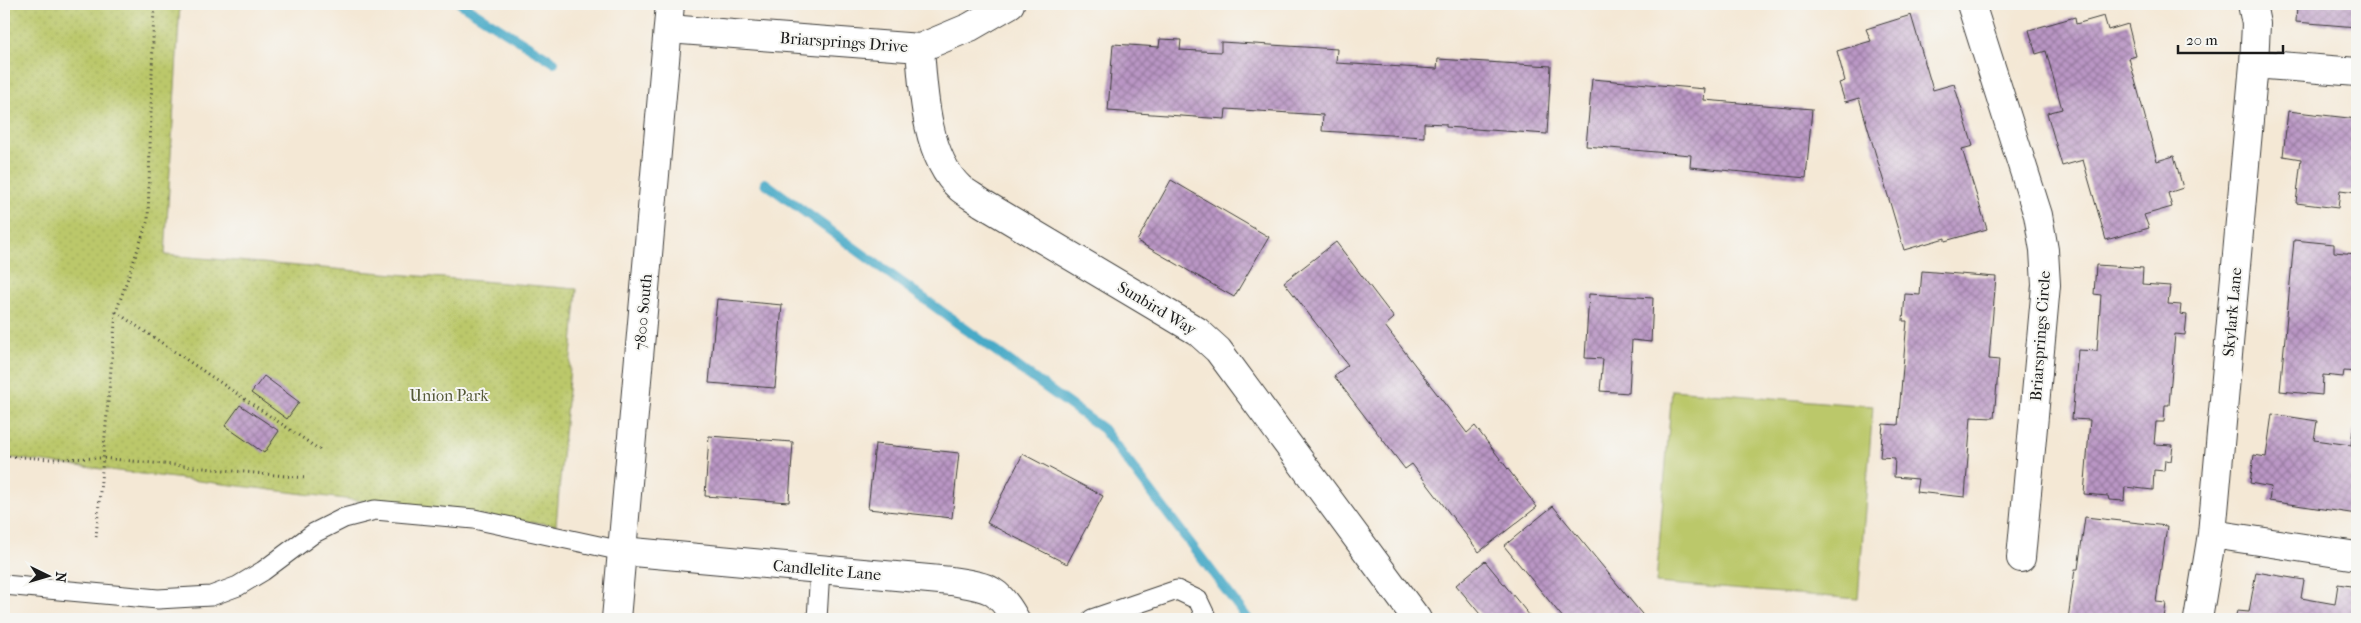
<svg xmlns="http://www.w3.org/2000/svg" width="2361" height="623" viewBox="0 0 2361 623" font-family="'IM FELL French Canon',serif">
	<defs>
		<pattern id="park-dots" width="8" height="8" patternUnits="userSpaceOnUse" patternTransform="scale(1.25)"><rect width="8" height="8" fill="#bbc86a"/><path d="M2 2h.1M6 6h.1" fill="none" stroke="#a0ab5b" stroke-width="1.8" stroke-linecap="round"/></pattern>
		<pattern id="building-cross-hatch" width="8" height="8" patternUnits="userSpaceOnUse" patternTransform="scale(1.25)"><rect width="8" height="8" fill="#ba96c5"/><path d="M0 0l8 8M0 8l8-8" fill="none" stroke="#967a9f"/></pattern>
	</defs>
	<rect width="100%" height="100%" fill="#f6f6f2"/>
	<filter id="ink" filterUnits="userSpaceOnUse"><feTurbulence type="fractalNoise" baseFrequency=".02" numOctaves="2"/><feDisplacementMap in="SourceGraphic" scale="10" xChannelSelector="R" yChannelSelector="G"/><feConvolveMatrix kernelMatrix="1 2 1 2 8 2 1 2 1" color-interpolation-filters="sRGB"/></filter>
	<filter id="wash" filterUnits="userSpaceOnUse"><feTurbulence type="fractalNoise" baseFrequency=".0096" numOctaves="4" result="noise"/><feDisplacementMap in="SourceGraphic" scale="20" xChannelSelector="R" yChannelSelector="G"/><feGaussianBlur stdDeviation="1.12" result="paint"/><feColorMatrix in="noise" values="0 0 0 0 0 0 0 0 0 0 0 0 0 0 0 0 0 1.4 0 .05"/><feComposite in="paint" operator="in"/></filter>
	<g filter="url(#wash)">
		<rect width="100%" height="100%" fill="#f4e8d5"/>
		<!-- park -->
		<path fill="url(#park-dots)" stroke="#6c7243" d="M4,4h176l-15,251 412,34 -21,236 -552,-68z"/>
		<!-- pitch -->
		<path fill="#bbc86a" stroke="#6c7243" d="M1672,390l201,16 -15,193 -202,-16z"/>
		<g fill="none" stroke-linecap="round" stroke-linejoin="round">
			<!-- stream -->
			<path stroke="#48aac7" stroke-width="10" d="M461,4l93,58
				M765,183l338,246 145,190"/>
		</g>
		<g id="blocks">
			<!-- building -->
			<path fill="url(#building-cross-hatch)" d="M2297,4h60v23l-61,-5z
				M1911,15l22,75 21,-6 19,62 -11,3 25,80 -42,12v-3l-41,12 -45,-152 -14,4 -6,-19 6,-2 -8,-30 34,-10 -5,-12z
				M2104,16l4,14 20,-6 8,32 -7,2 28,103 17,-5 9,32 -15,5 4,14 -28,8 5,13 -43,12 -23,-80 -21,6 -15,-53 15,-4 -16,-58 -10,3 -7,-24 46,-13 1,7z
				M1160,39l21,1 -1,10 41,2v-10l116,7 -1,14 101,6 1,-10 113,7 -4,68 -101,-7v-3l-22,-1v14l-102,-6 1,-16 -97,-6 -1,10 -117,-8 5,-67 46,3z
				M1592,79l113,10 -1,11 108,9 -6,69 -116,-11 1,-12 -105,-9z
				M2288,111l69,8v73l-17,-2 -2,18 -42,-5 5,-44 -18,-3z
				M1171,180l98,57 -35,60 -97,-56z
				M2294,240l40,4v8l23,2 -2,86h2v32l-13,-1 -1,6 -20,-2 -1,20 -42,-4z
				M1336,242l58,76 -9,8 82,107 8,-7 62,81 -58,45 -67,-88 -7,5 -71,-93 14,-11 -64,-83z
				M2096,265l47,3 -1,16 28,2 -2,18 13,1 -1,9 7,1 -2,20 -10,-1 -6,71h-4l-1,17h-8l-2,22 19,1 -2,16 -6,-1 -1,11 -10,-1 -1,20 -28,-3 -1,14 -15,-1 -1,-4 -24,-2 6,-74 -18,-1 6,-69 19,1 4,-56 -7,-1z
				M1922,271l74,6 -7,82 10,1 -5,58 -23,-1 -6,80 -49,-5 2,-13 -24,-2 1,-19 -15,-1 3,-33 15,1 9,-104h-4l2,-27 15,1z
				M1589,294l64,4 -2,44 -19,-2 -3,53 -29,-2 3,-32 -18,-1z
				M717,299l65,6 -7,83 -66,-5z
				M264,376l35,26 -12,17 -36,-26z
				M240,405l39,26 -15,22 -39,-27z
				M2272,414l45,7 -3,19 37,5 2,-15h4v84l-88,-13 2,-14 -21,-4 4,-28 12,2z
				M709,436l84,6 -4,60 -84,-6z
				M875,444l84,9 -7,65 -84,-9z
				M1023,454l80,42 -36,68 -80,-41z
				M1553,506l93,113h-82l-60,-73z
				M2085,517l82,9 -11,76 10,1 -2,16h-96l7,-50h3z
				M1485,561l45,55 -3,3h-43l-28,-34z
				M2256,572l48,8 -3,18 34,6 3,-20 19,3v32h-122l2,-8 12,1z"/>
		</g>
	</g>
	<g filter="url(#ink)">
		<use href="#blocks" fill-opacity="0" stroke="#3c3b38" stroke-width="1"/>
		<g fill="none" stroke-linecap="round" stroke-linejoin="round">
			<!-- lane casing -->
			<g stroke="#3c3b38" stroke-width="21">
				<path id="lane" d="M4,585l154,14 53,-3 27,-10 25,-15 51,-38 30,-15 31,-8 99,9 148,32
					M817,619l3,-50
					M1092,619l85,-29 21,10 9,19"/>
			</g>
			<!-- street casing -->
			<g stroke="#3c3b38" stroke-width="30">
				<path id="street" d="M1971,4l67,211 6,35 2,35 -25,273
					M668,29l252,19 50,-21 40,-23
					M920,48c3,42 6,109 40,140 6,5 15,10 22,15l215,128 21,19 199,269
					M2254,64l103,8
					M2212,534l145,22
					M622,551l329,30c35,6 46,5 64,38
					M2198,619l14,-85 42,-470 2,-40 -4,-20"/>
			</g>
			<!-- secondary casing -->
			<g stroke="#3c3b38" stroke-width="30">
				<path id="secondary" d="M616,619l54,-615"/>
			</g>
			<!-- path -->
			<path stroke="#3c3b38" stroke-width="3" stroke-dasharray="1 4" stroke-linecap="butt" d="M116,312l207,140
				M4,456l46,3 52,-1 204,20
				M96,537l20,-225 32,-92 6,-216"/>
			<!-- lane -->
			<use href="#lane" stroke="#fff" stroke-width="19"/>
			<!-- street -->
			<use href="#street" stroke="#fff" stroke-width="28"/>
			<!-- secondary -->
			<use href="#secondary" stroke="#fff" stroke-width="28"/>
		</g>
	</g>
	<g text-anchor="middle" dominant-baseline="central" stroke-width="4" stroke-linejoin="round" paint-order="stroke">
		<!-- street labels -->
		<g font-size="16" fill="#1c1c1c" stroke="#f6f6f2">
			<text transform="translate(844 42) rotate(4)">Briarsprings Drive</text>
			<text transform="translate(1157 308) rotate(31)">Sunbird Way</text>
			<text transform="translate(643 312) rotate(-85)">7800 South</text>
			<text transform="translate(2232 312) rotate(-85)">Skylark Lane</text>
			<text transform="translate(2040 336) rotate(-86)">Briarsprings Circle</text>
			<text transform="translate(827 570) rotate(5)">Candlelite Lane</text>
		</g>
		<!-- park labels -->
		<g font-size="16" fill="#545837" stroke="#f6f6f2">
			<text x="449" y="395">Union Park</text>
		</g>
	</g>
	<!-- margin -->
	<rect width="2361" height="623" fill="none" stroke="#f6f6f2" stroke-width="20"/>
	<!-- north arrow -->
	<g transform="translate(48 576) rotate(95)" stroke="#f6f6f2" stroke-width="4" paint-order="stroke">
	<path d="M0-4L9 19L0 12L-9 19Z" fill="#1c1c1c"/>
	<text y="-8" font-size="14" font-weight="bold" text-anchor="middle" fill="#1c1c1c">N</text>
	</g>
	<!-- scale -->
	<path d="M2178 45v8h105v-8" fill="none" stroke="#1c1c1c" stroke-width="2.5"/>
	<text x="2186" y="45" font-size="15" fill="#1c1c1c" stroke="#f6f6f2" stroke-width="4" paint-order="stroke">20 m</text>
</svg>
